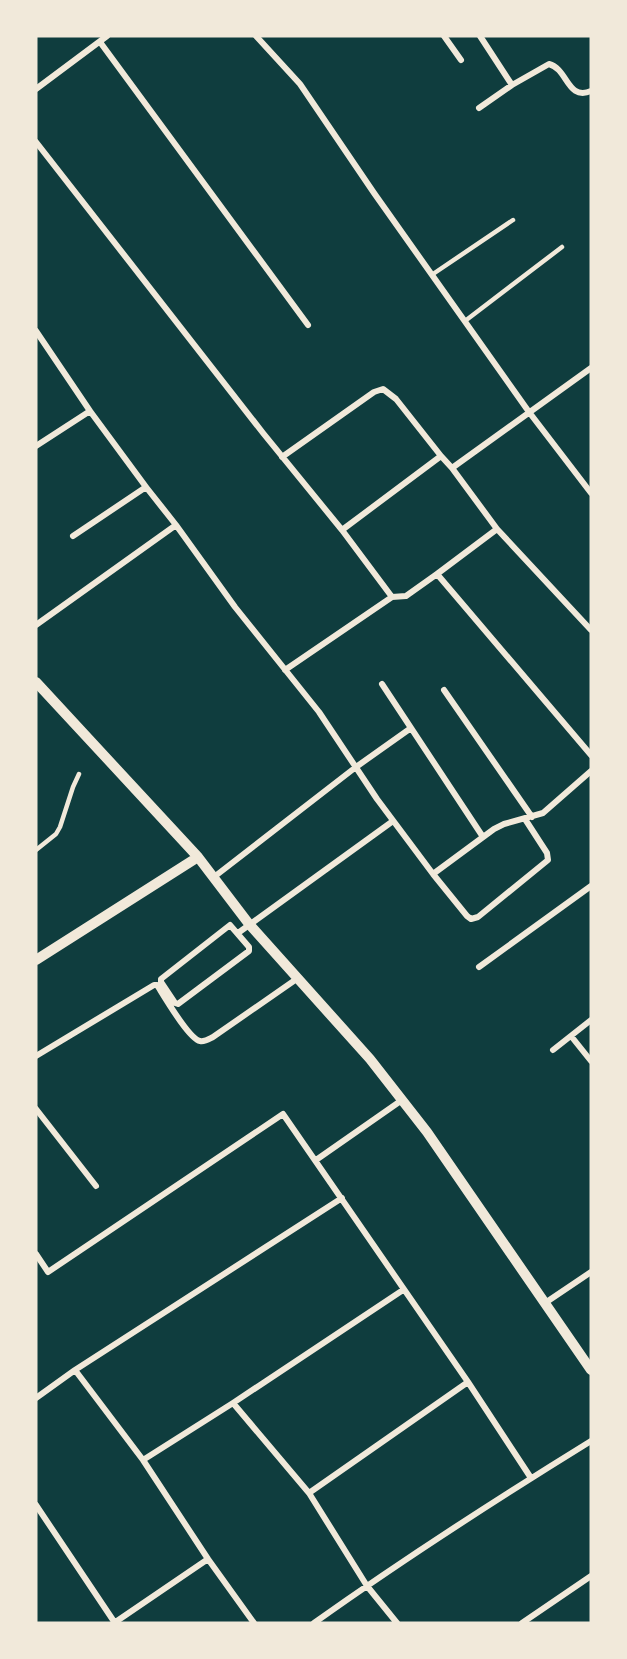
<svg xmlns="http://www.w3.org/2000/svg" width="627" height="1659" viewBox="0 0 627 1659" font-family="'IBM Plex Serif',serif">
	<rect width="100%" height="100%" fill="#0f3d3e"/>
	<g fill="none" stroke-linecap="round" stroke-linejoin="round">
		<!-- service -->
		<path stroke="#f1e9da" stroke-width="4.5" d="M433,274l80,-54
			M465,321l97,-74
			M36,850l20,-16 4,-7 13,-40 6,-13"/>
		<!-- minor -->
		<path stroke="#f1e9da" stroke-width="6" d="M256,36l44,48 74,109 155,219 62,81
			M444,36l17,24
			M480,36l32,49
			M100,42l208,283
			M36,89l71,-53
			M479,108l33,-23 37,-21c19,5 18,37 42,27
			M36,142l227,291 79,97 50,67
			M36,331l54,80 56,76 30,38 59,82 84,105 58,87 56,75 34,42 4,3 7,-2 70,-57 -1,-7 -22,-34
			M36,446l54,-35
			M282,457l92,-65 9,-3 13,10 45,57
			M452,468l45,61 94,101
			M342,530l99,-74 11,12 139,-100
			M73,536l73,-49
			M437,574l60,-45
			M36,625l140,-100
			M285,670l107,-73 14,-1 31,-22 154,181
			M382,684l101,153
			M444,690l88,127
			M433,874l61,-45 10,-5 39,-11 48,-42
			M214,877l142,-110 55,-39
			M230,925l19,22v4l-71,53 -3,-1 -14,-21v-3z
			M238,933l155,-112
			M479,967l112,-81
			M571,1036l20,25
			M553,1050l38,-30
			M36,1056l118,-71h3c7,11 32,54 43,56 5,1 9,-2 13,-4l85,-59
			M36,1109l60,77
			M316,1160l86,-60
			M36,1254l12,18 235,-158 185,268 63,96
			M545,1303l46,-31
			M75,1370l68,90 65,99
			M36,1398l39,-28 267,-172
			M233,1403l76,90 58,93 30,37
			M143,1460l90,-57 170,-113
			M309,1493l159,-111
			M36,1505l79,118
			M114,1623l94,-64 46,64
			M314,1623c90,-64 183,-124 277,-182
			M522,1623l69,-47"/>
		<!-- tertiary -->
		<path stroke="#f1e9da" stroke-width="10" d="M36,682l162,175 51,67 121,135 57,73 164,238
			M36,960l162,-103"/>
	</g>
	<!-- border -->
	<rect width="627" height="1659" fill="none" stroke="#f1e9da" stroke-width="75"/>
</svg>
